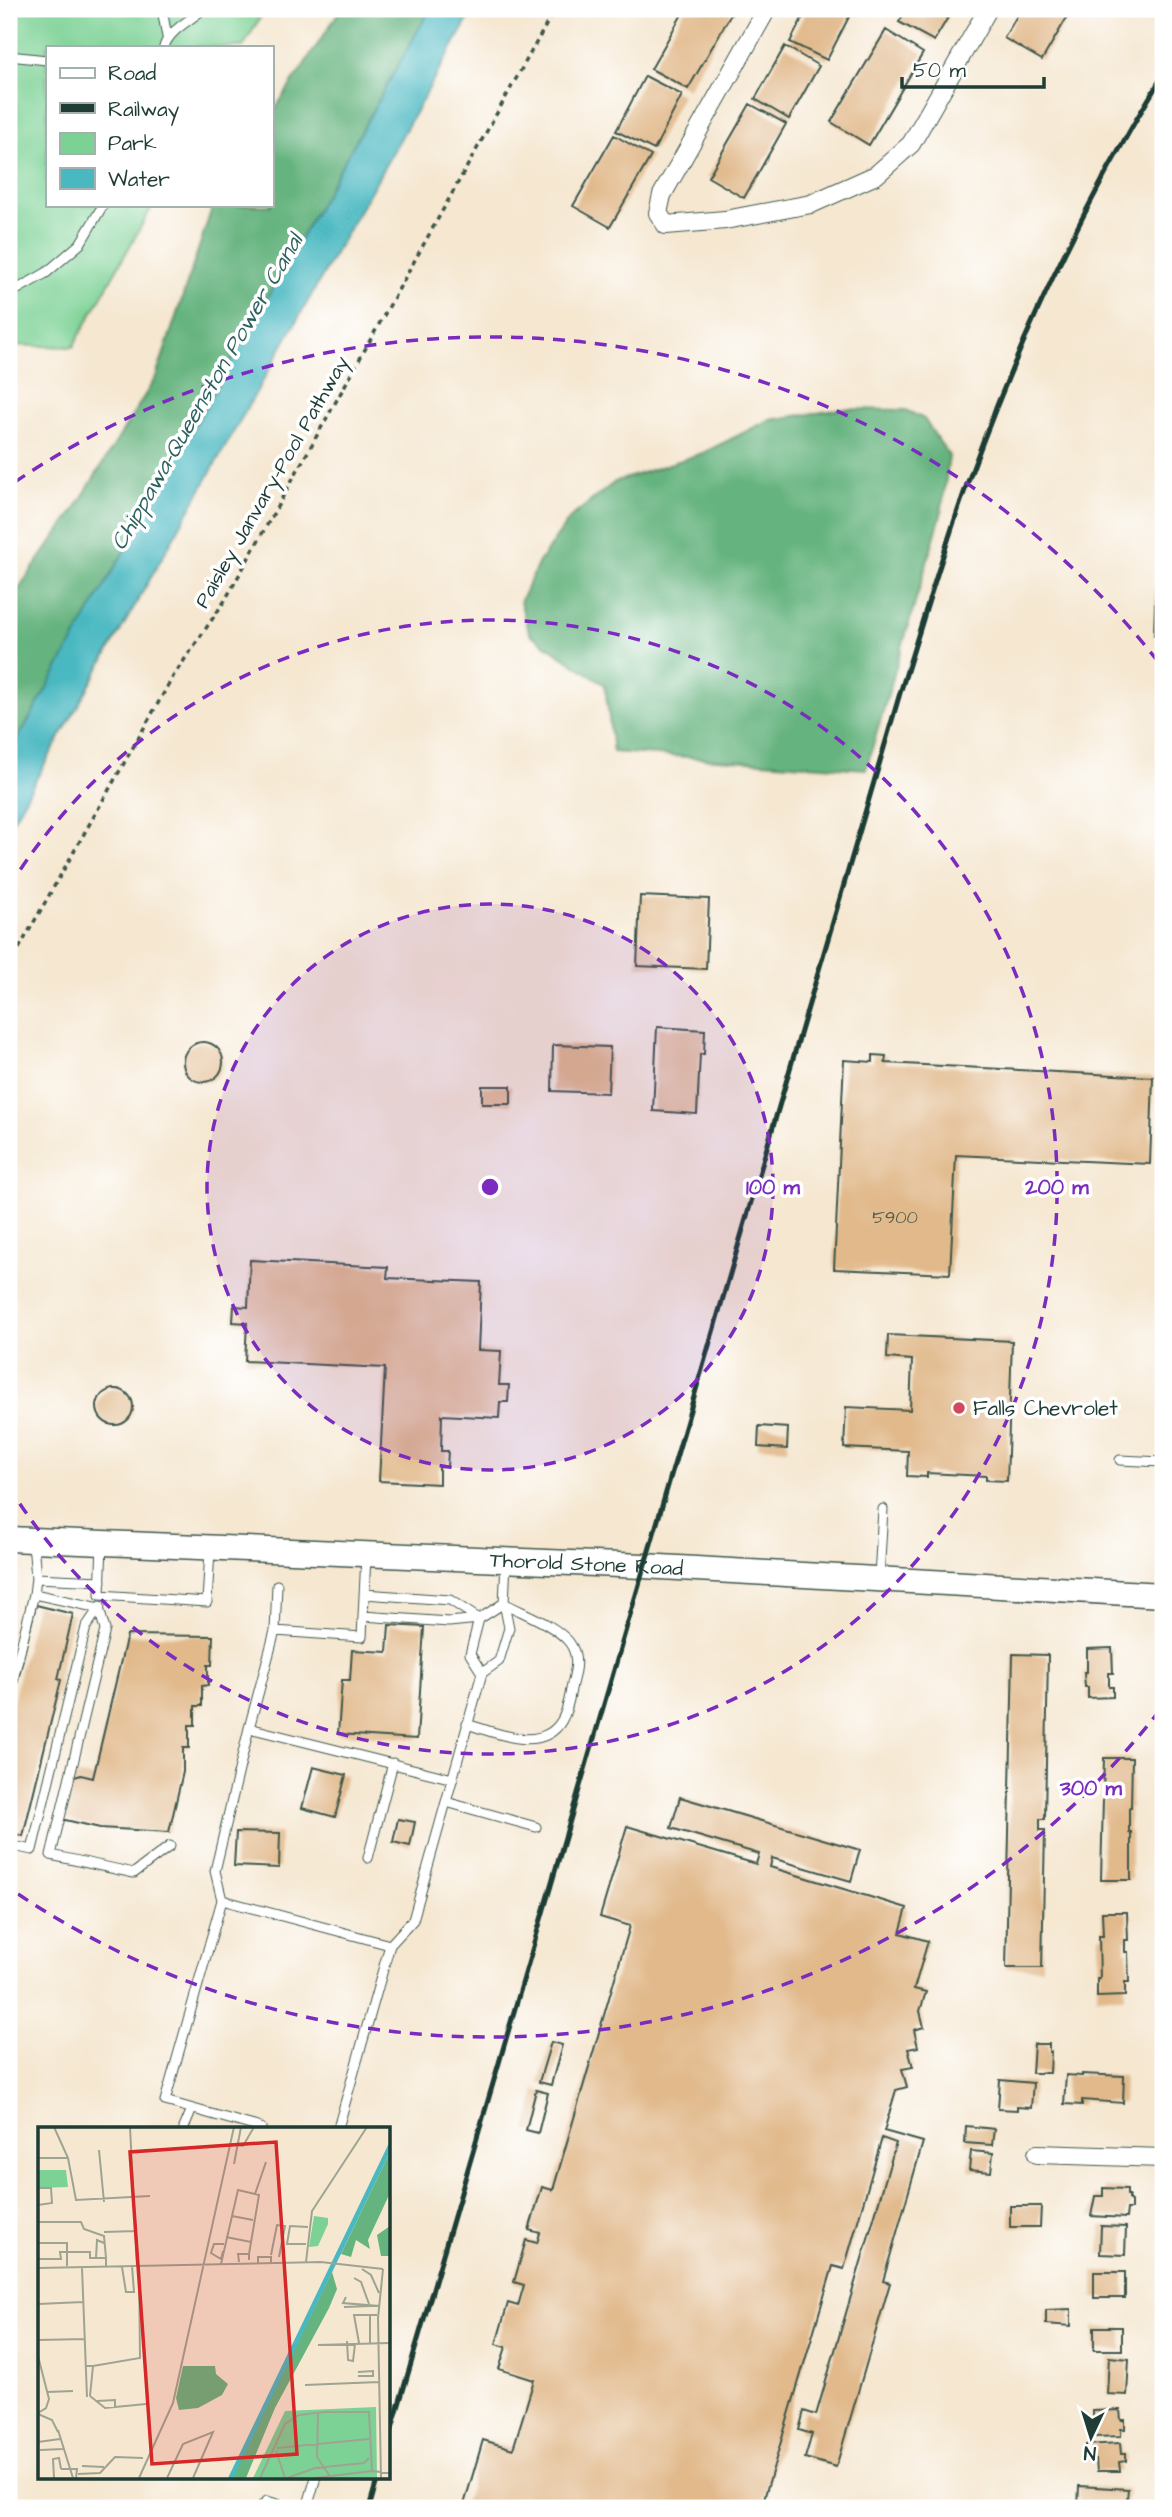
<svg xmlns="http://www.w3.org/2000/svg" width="1172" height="2517" viewBox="0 0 1172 2517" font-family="'Architects Daughter',sans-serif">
	<rect width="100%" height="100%" fill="#fff"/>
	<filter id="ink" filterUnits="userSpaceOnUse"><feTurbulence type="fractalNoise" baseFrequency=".0143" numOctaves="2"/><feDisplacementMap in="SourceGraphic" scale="14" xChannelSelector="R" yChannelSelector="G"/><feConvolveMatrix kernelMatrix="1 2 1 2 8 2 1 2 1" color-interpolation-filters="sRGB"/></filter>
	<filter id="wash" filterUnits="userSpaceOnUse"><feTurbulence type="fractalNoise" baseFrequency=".00686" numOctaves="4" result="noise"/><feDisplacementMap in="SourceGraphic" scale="28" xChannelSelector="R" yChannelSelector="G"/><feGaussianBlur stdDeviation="1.57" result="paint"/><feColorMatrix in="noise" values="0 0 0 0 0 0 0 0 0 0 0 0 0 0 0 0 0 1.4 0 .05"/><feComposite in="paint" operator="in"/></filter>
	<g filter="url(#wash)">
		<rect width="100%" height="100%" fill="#f5e7d0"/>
		<!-- green -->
		<path fill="#7cd194" stroke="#4e8764" stroke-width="2" d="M9,9h256l-22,38h-196v158h106l-80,142 -64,-2z"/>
		<!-- forest -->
		<path fill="#65b37e" stroke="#427859" stroke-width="2" d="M341,9h98l-430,753v-160l64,-90 83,-135 57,-172h58v-90z
			M842,409l64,1 18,9 25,37 -8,59 -75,254 -253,-17 -8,-67 -75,-51 -10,-32 19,-40 32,-45 44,-35 88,-29 66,-33z"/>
		<!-- water -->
		<path fill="#49b8c1" stroke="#347a7a" stroke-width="2" d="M430,9h44l-465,818v-72z"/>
		<g id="blocks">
			<!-- building -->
			<path fill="#e1b98b" d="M685,9h49l-46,80 -37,-20z
				M807,9h46l-26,51 -37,-18z
				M907,9h46l-19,32 -35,-19z
				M1021,9h51l-30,51 -38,-22z
				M886,30l37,23 -54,92 -38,-23z
				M785,46l34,20 -30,53 -34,-20z
				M645,76l37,19 -28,55 -38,-19z
				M750,104l36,20 -42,74 -36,-21z
				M614,135l37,21 -41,71 -37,-21z
				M1157,551h6v85h-9z
				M640,896l69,3 -3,70 -69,-3z
				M657,1027l48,3 -1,24h-4l-3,60 -44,-3z
				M183 1062a20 20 0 1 1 40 0a20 20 0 1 1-40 0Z
				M553,1045l57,2 -2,46 -56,-2z
				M873,1055l13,1 -1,7 268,14 -3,87 -194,-9 -6,119 -116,-5 10,-209 29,2z
				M482,1086h29v18h-29z
				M250,1260l138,7 -1,11 94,4 -3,68 23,1 -2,34h10l-1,17h-8l-1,16 -57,-3 -1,36h7l-1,16h-8v17l-60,-3 6,-113 -140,-7 2,-38 -14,-1 1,-16 14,1z
				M888,1335l124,6 -5,140 -21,-1v-4l-59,-3v4l-20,-1 1,-25 -64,-3 2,-41 64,3 2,-50 -25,-2z
				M97 1407a18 18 0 1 1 36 0a18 18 0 1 1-36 0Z
				M759,1426l29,2 -1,21 -29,-2z
				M36,1605l37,9 -15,65 3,1 -38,156 -14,-4v-115z
				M389,1625l35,2 -7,112 -79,-5 4,-54h8l2,-30 35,2z
				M127,1635l86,1 -1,29h-4v20l-6,1v20h-7v19h-6v23h-6v24l-14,60 -69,-4 -39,-9 10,-41 10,-3 12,3z
				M1112,1648l1,25h-4v14h4v10l-25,1v-11h-3l-1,-15h3v-23z
				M1013,1654l35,1 -3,164h-5v11h5l-3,138h-36z
				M1104,1758h28l-1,50h-2v24h2v48h-30z
				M313,1767l33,8 -11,42 -33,-9z
				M680,1797l180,53 -9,31 -79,-23 -2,9 137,41 -7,25 28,8 -14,48 12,3 -6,19 4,16 -10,3 4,17 -10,2 5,18 -11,2 5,18 -11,3 -12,41 39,11 -40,139 7,2 -54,184 -31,-9 7,-24 -13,-4 5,-19 12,4 80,-272 -14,-5 -38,131 -11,-3 -69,233 12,3 -2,6h-311l20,-68 30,9 21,-69 -35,-11 7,-22 -10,-3 12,-41 10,3 6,-21 -10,-3 12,-42 11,3 3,-10 -11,-3 13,-43 11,3 77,-264 -30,-9 27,-91 129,38 3,-10 -88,-26z
				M398,1819l17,3 -5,24 -17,-4z
				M236,1832l44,1 -1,35 -45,-2z
				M1102,1912h25l1,28h-3v12h3l1,30h-4v14l-28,1v-18h3l-1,-43h4z
				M551,2042l11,3 -11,40 -12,-3z
				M1034,2044h15v8h2l-1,21h-18z
				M1082,2074l42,2 -1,27 -41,-3v5l-18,-1 2,-29 16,1z
				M1000,2080l33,3 -2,25 -14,-1v3l-19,-1z
				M536,2090l12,3 -10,40 -12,-3z
				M966,2126l28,3 -2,16 -27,-2z
				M971,2151l22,2 -2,19 -22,-2z
				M1103,2188l24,1v6h2v5l2,1v8h-4l-1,9 -35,-2 4,-20h8z
				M1010,2206h31l-1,21h-30z
				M1101,2226l25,1 -1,28 -25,-1z
				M1094,2272h31v26h-31z
				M1071,2309v17l-25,-2v-14z
				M1094,2327h28v23h-28z
				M1109,2357l20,2 -2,36 -20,-1z
				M1120,2410l1,10h4v9h-4v7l-27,1 -1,-26z
				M1120,2443l1,11h5v7l-7,1 1,9h-23l-1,-12h-10v-14z
				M1079,2486l49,3 -2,19h-48z"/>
		</g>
	</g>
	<g filter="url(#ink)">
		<use href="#blocks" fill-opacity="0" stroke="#3f564b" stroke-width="2"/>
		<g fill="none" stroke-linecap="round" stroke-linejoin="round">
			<!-- lane casing -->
			<g stroke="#3f564b" stroke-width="11">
				<path id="lane" d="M162,9l5,28
					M164,47c5,-17 26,-26 39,-38
					M9,56l38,4
					M9,294l37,-21 34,-29 23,-39
					M1120,1460l43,2
					M33,1542l3,36 65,3
					M102,1544l-2,51 107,7 3,-52
					M879,1577l4,-68
					M36,1578l-2,16 65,14 1,-2
					M277,1585l-2,46 87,6 4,-81
					M364,1594l86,6 29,19
					M99,1608l6,22 -54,225 83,18 36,-27
					M363,1616l86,6 30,-3
					M9,1696l25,-102
					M467,1724c29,9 76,30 95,-4 6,-10 8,-25 10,-36 4,-15 7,-29 -3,-42 -15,-18 -45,-28 -65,-39l-25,16 -9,35 12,19
					M249,1728l204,51
					M446,1802l90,25
					M9,1845l23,5 54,-223 13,-19
					M368,1858l25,-95
					M222,1900l168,45
					M184,2128l8,-19
					M261,2128l-96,-27 57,-201 -7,-29 34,-143 26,-97
					M338,2128l52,-183 23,-25 69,-247 17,-12 10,-33 -5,-25 2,-41
					M260,2508l7,-7 24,7
					M307,2508l9,-31"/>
			</g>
			<!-- street casing -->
			<g stroke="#3f564b" stroke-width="20">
				<path id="street" d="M767,9l-105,186 -4,18 8,12 59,-5 86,-16 65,-29 35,-31 77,-135
					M1037,2154l126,4"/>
			</g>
			<!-- secondary casing -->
			<g stroke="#3f564b" stroke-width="27">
				<g id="secondary">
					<path id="s1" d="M9,1539l634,27 520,29"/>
				</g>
			</g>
			<!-- path -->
			<path stroke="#3f564b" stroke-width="3.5" stroke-dasharray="5 5" stroke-linecap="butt" d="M9,966l165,-291 50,-73 331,-593"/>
			<!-- lane -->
			<use href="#lane" stroke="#fff" stroke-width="9"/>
			<!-- street -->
			<use href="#street" stroke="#fff" stroke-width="18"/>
			<!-- secondary -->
			<use href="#secondary" stroke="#fff" stroke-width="24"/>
			<!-- rail -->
			<path stroke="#1f3d34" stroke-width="5" d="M388,2442l512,-1749c23,-72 44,-146 70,-217 51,-140 115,-275 193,-401
				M369,2508l9,-31"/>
		</g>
	</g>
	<!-- distance rings -->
	<circle cx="490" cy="1187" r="283" fill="#7b2cbf" fill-opacity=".12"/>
	<g fill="none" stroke="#7b2cbf" stroke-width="3.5" stroke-dasharray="12 9">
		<circle cx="490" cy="1187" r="283"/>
		<path d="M9 887A567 567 0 1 1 9 1487"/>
		<path d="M1160 1710A850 850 0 0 1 15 1892M15 482A850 850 0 0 1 1160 664"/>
	</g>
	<!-- markers -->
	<circle fill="#d1495b" stroke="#fff" stroke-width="2.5" cx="959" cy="1408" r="7"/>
	<g text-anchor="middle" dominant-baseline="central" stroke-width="7" stroke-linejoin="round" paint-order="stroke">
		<!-- number labels -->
		<g font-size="18" fill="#505c4a">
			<text x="895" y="1217">5900</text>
		</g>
		<!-- street labels -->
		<g font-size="21" fill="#1f3d34" stroke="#fff">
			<text transform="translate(272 482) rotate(-60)">Paisley Janvary-Pool Pathway</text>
			<text stroke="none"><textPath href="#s1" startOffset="578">Thorold Stone Road</textPath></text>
		</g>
		<!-- poi labels -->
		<g font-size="21" fill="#1f3d34" stroke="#fff" text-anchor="start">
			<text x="973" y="1408">Falls Chevrolet</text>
		</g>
		<!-- water labels -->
		<g font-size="23" font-style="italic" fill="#2c625e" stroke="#fff">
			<text transform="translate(207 392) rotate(-60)">Chippawa-Queenston Power Canal</text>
		</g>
	</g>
	<!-- overview -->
	<g transform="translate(38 2127)">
		<rect width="352" height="352" fill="#f5e7d0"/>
		<path d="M0,43h28l2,17 -30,1zM276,89l14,2v6l-10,22 -9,1zM338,280l1,71h-124l32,-67z" fill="#7cd194"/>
		<path d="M352,25v41l-22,47 2,9 -14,-9 -5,17 -10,-3zM352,99v30h-9l-4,-21zM294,145l5,17 -8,19 -54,100 -29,70h-14zM145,239h32l1,8 12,10 -6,11 -24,13 -19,2 -3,-12z" fill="#65b37e"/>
		<path d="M352,14v11l-157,326h-5z" fill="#49b8c1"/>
		<path fill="none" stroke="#9fa392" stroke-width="2" d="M16,0l14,31 8,42 74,-4M92,0l7,139M200,18l5,1 11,-19M61,23l5,52M1,31h29M196,37l7,-37M0,61h13l1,15 -14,2M217,67l11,-32M194,89l21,4M0,95h43l3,7 20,7 2,22M66,105l32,-1M188,110l25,5M0,116h29v23M268,117h-19l3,-18 18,1M185,124l-2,8 -10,-6 3,-9h10M233,128l6,-30 8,1 -6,31M58,131l1,-18 7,3M0,132h23l-1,-7h30v6h16v9M201,135l-1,-8h11v6M268,135l6,-51 55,-84M183,137l17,-74 21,5 -10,59M220,137v-7h13v6M84,140l4,25h8l-2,-26M0,141l283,-6 62,7M44,141l5,129M324,142l9,6 8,18M316,151l7,4 8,22M308,170l-3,6 37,3M0,177l45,-2M306,180l26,-1M0,213l47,-1M309,214l1,19 5,1 2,-17M321,216l-5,-28h16M332,217v-29h7M280,218l72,-2M0,229l11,43 -3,9 -8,5M48,239h7l-3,30M55,239l47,-8 -1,-92M320,245l15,-1v5h-15M267,258l74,-3M9,265l26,-1M52,269l15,12 41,-4M59,274l18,-1v8M0,287l14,6 6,12M280,287l-1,43 14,21M20,303l15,48M0,315l22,-3M239,321l92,-9M2,323l23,-1M238,324l9,27M44,339l22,1M23,342h16l-1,9M40,347l22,-1 15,-16 28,1M16,351l-1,-19 6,-1 2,11M101,351l34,-75 61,-276M129,351l16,-34 30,-12 -20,46M222,351l25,-54 14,-9 25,-3h45l3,59 18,2M249,351l28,-10 49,-5 5,-5M276,351l58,-7M343,351l-3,-160 5,-49"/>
		<path fill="#d62828" fill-opacity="0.15" stroke="#d62828" stroke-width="3.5" d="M238,15l21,312 -145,10 -22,-312z"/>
		<rect width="352" height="352" fill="none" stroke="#1f3d34" stroke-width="3.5"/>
	</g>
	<circle cx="490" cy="1187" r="10" fill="#7b2cbf" stroke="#fff" stroke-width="3.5"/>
	<g font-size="21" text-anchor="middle" font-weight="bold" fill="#7b2cbf" stroke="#fff" stroke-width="7" stroke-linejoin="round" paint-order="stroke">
		<text x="773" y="1194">100 m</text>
		<text x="1057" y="1194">200 m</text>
		<text x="1091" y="1795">300 m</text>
	</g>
	<!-- margin -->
	<rect width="1172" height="2517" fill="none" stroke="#fff" stroke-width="35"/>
	<!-- legend -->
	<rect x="46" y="46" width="228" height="161" fill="#ffffff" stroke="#a5b1ae" stroke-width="2"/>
	<rect x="60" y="68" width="35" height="10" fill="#ffffff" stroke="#a5b1ae" stroke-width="2"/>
	<text x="108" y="80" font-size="21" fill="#1f3d34">Road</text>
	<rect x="60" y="103" width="35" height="10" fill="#1f3d34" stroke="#a5b1ae" stroke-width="2"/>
	<text x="108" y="116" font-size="21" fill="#1f3d34">Railway</text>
	<rect x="60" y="133" width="35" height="21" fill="#7cd194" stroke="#a5b1ae" stroke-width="2"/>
	<text x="108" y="150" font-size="21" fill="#1f3d34">Park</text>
	<rect x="60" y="168" width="35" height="21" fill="#49b8c1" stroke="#a5b1ae" stroke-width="2"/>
	<text x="108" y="186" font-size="21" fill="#1f3d34">Water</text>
	<!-- north arrow -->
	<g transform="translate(1091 2437) rotate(184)" stroke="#ffffff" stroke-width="5" paint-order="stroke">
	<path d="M0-5L12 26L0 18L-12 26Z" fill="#1f3d34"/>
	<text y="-10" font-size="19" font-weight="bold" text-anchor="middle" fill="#1f3d34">N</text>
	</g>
	<!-- scale -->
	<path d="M902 77v10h142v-10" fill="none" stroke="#1f3d34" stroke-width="3.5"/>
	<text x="913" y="77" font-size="21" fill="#1f3d34" stroke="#ffffff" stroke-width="5" paint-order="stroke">50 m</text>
</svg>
